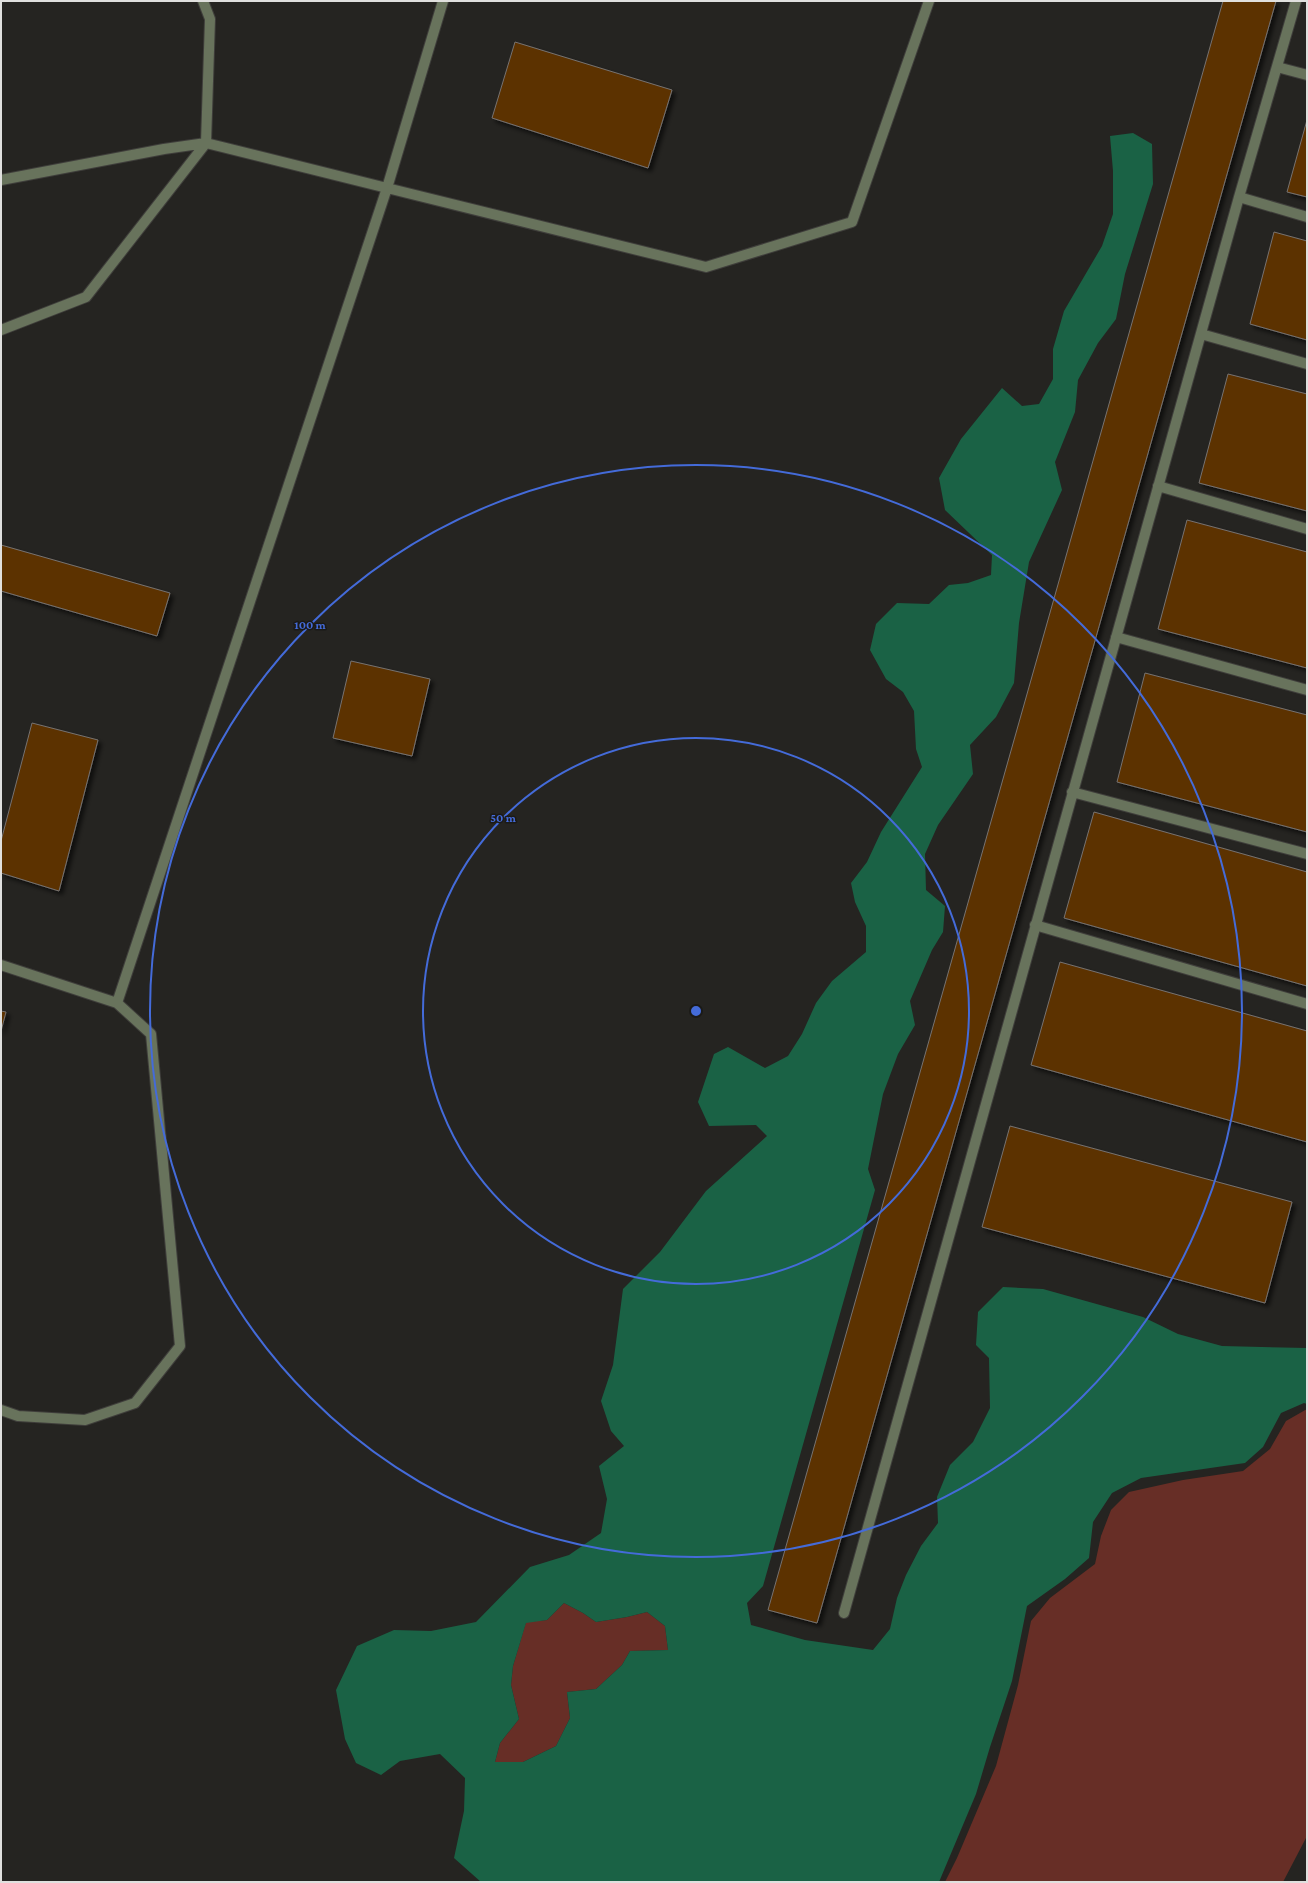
<svg xmlns="http://www.w3.org/2000/svg" width="1308" height="1883" viewBox="0 0 1308 1883" font-family="'Crimson Pro',serif">
	<defs>
		<filter id="shadow"><feDropShadow dx="3.5" dy="3.5" stdDeviation="2" flood-color="#0009"/></filter>
	</defs>
	<rect width="100%" height="100%" fill="#252421"/>
	<!-- green -->
	<path fill="#672e26" d="M1307,1409v427l-24,46h-338l12,-24 39,-92 22,-81 13,-64 19,-23 45,-34 6,-28 10,-26 18,-18 54,-12 60,-9 27,-22 16,-28z
		M564,1603l19,10 13,9 31,-5 20,-5 18,14 3,24 -38,1 -8,14 -26,24 -29,3 3,26 -14,28 -33,16h-28l5,-19 19,-24 -8,-34 2,-19 13,-44 21,-2z"/>
	<!-- water -->
	<path fill="#1a6245" fill-rule="evenodd" d="M1133,133l19,11 1,40 -28,90 -9,45 -18,24 -20,37 -3,32 -20,50 7,28 -33,72 -10,61 -5,60 -18,34 -26,28 3,29 -35,51 -13,29 1,36 19,16 -2,26 -11,18 -22,51 5,24 -17,29 -15,40 -15,75 7,21 -112,396 -16,17 4,22 54,15 68,10 17,-21 7,-31 9,-23 15,-29 17,-23 -1,-26 13,-32 23,-23 17,-34 -1,-50 -13,-13 2,-33 25,-25 40,2 100,28 35,17 44,12 85,2v56l-3,-1 -23,10 -18,34 -18,16 -104,15 -29,15 -19,29 -4,36 -24,21 -38,27 -15,75 -22,66 -14,47 -37,88h-458l-27,-24 10,-47 1,-33 -25,-24 -40,7 -19,14 -25,-12 -11,-24 -9,-49 21,-44 37,-16 37,1 45,-9 54,-55 39,-12 32,-22 6,-34 -8,-33 25,-20 -13,-15 -10,-30 12,-36 10,-76 37,-37 46,-61 61,-55 -11,-11 -47,1 -11,-24 16,-48 14,-7 37,21 23,-12 14,-22 14,-31 16,-22 34,-29v-26l-11,-24 -4,-19 16,-21 14,-30 41,-65 -6,-18 -2,-38 -11,-19 -17,-13 -16,-29 6,-26 21,-21 32,1 20,-19 19,-2 23,-8 1,-20 -47,-45 -6,-32 22,-39 41,-51 20,18 17,-2 14,-25v-30l11,-38 38,-65 11,-32v-43l-3,-35zM564,1603l19,10 13,9 31,-5 20,-5 18,14 3,24 -38,1 -8,14 -26,24 -29,3 3,26 -14,28 -33,16h-28l5,-19 19,-24 -8,-34 2,-19 13,-43 21,-3z"/>
	<!-- building -->
	<path fill="#5b3000" stroke="#777370" filter="url(#shadow)" d="M1223,1h53l-459,1622 -49,-13z
		M515,42l157,48 -24,78 -156,-50z
		M1307,120v77l-20,-5z
		M1274,232l33,9v99l-57,-16z
		M1228,374l79,20v117l-108,-28z
		M1187,520l120,32v116l-149,-39z
		M1,545l169,48 -13,43 -156,-45z
		M351,661l79,18 -18,77 -79,-18z
		M1145,673l162,42v117l-190,-50z
		M32,723l66,17 -39,151 -58,-18v-32z
		M1094,812l213,60v114l-243,-68z
		M1060,962l247,69v111l-276,-77z
		M1,1011l5,1 -5,19z
		M1010,1126l282,76 -27,101 -283,-76z"/>
	<g fill="none" stroke-linecap="round" stroke-linejoin="round">
		<!-- minor casing -->
		<g stroke="#3f3e3b" stroke-width="12">
			<path id="minor" d="M1277,67l30,8
				M1,180l163,-31 42,-6 181,45 56,-187
				M1239,197l68,20
				M1,330l85,-33 120,-154 4,-124 -7,-18
				M1201,334l106,30
				M1158,486l149,43
				M1116,637l191,53
				M1072,792l235,62
				M1035,925l272,79
				M1,965l116,38 34,31 29,312 -45,57 -50,17 -67,-4 -17,-6
				M117,1003l270,-815 319,79 146,-45 77,-221
				M844,1613l395,-1416 57,-196"/>
		</g>
		<!-- minor -->
		<use href="#minor" stroke="#68735c" stroke-width="10"/>
	</g>
	<!-- distance rings -->
	<g fill="none" stroke="#446bd9" stroke-width="2">
		<circle cx="696" cy="1011" r="273"/>
		<circle cx="696" cy="1011" r="546"/>
	</g>
	<circle cx="696" cy="1011" r="6" fill="#446bd9" stroke="#1b1a17" stroke-width="2"/>
	<g font-size="12" text-anchor="middle" font-weight="bold" fill="#446bd9" stroke="#1b1a17" stroke-width="3" stroke-linejoin="round" paint-order="stroke">
		<text x="310" y="629">100 m</text>
		<text x="503" y="822">50 m</text>
	</g>
	<!-- border -->
	<rect width="1308" height="1883" fill="none" stroke="#e0e0de" stroke-width="4"/>
</svg>
